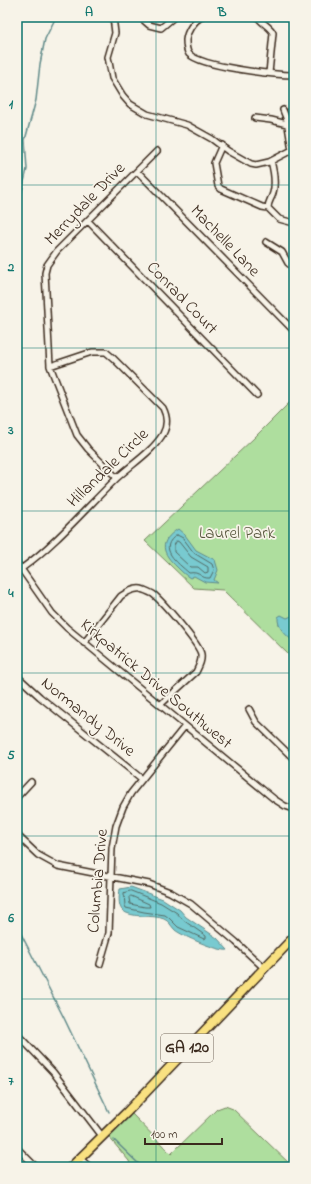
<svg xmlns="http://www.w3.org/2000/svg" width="311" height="1184" viewBox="0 0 311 1184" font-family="'Indie Flower',sans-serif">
	<rect width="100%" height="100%" fill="#f7f3e8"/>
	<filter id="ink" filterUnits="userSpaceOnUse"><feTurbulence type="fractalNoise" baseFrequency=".025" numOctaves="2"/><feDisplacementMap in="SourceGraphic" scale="8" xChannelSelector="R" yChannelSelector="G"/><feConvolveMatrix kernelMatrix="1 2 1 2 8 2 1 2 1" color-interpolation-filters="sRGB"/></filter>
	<g filter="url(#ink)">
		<!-- green -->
		<path fill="#aede9e" stroke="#74845e" d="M294,398v262l-71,-70 -29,-2 -49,-47 109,-103z
			M225,1106l8,3 60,58h-162l-2,-6 -21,-25 23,-23 40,41 46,-45z"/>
		<!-- water -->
		<path fill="#78cad0" stroke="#608a89" d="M178,529l7,6 11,15 19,10 3,10 -4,10 4,3 -13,-1 -11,-6 -4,2c-5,-3 -9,-7 -13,-11 -15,-14 -19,-25 1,-38z
			M281,615l6,3 7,-3v27c-8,-7 -17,-14 -16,-25z
			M131,887l32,12 17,11 6,7 31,21 11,12c-8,2 -46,-14 -53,-20 -4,-4 -6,-9 -11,-11 -11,-5 -33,0 -42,-9 -4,-5 -3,-15 -2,-21z"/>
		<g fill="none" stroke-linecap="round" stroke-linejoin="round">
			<!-- shore -->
			<path stroke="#536a65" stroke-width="1" d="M177,535l6,3 11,15 18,11 2,6 -4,8c-10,1 -9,-7 -21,-5 -11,-10 -33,-25 -12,-38z
				M177,541l2,1 12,15 17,10v5l-3,1 -7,-6h-8l-16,-15v-6z
				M131,891l30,12 16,10 6,7 23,16v2l-2,1 -26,-12 -9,-9 -4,-3 -21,-3 -18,-4 -1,-2 -1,-13z
				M131,896l18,8 1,3h-5l-15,-3 -1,-6z"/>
			<!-- stream -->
			<path stroke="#608a89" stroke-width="1.5" d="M17,212l10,-43 -2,-29 11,-40 4,-36 5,-25 11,-22
				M17,926l47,92 45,94
				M114,1140l28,27"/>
			<!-- minor casing -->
			<g stroke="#3b2a1e" stroke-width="8">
				<path id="minor" d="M113,17l2,16 -7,24 4,21 11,18 7,8 17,10 40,11 25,14 16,12 23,13 5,1 13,-3 25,-13
					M140,17l9,8 12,3 13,-11
					M201,17c-8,5 -14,14 -15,23 0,5 0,10 3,14 13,13 86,21 105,21
					M258,17c4,7 12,9 15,16l-4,40
					M283,110l4,10 5,30
					M255,118l16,2 16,4
					M222,145l-8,18 4,23 3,3 41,18 6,1
					M271,161c3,11 5,21 2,32 -2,7 -5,8 -5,15l11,11 15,4
					M137,171l157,160
					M88,221l169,174
					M266,242l16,10 6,11 6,5
					M117,478l-29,-29 -11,-14 -27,-69 -5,-93 2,-8 10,-14 100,-100
					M17,563l35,50 15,15 207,171 11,7 9,3
					M21,569c36,-26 64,-60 96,-91 15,-14 35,-26 46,-44 5,-9 4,-18 0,-26l-50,-50 -7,-6h-14l-42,14
					M84,643l37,-47c6,-4 13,-8 20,-7 4,1 8,3 12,5 9,7 46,50 48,60 1,7 -2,12 -5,18l-36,33
					M17,676l23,21 102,82
					M249,709l7,13 38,37
					M17,797l14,-15
					M17,835l21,20 20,11 91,18 21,8 21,12 45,38 28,26
					M100,964l9,-31 3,-85 4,-22 7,-19 8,-14 54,-67
					M17,1034l36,38 49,64
					M17,1148l19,19
					M79,1158l11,9"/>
			</g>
			<!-- trunk casing -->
			<g stroke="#3b2a1e" stroke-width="11">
				<path id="trunk" d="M71,1167l55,-54 168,-176"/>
			</g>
			<!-- minor -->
			<use href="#minor" stroke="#f7f3e8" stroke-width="5"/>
			<!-- trunk -->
			<use href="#trunk" stroke="#f9e181" stroke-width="8"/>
		</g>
	</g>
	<!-- grid -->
	<path fill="none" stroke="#0f766e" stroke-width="1" stroke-opacity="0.55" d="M156,17v1150M17,185h277M17,348h277M17,511h277M17,673h277M17,836h277M17,999h277"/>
	<g text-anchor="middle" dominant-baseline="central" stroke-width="3.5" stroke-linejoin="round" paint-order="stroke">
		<!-- shield labels -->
		<rect fill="#f7f3e8" stroke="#73665b" stroke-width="1" x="161" y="1034" width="52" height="28" rx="3"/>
		<g font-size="16" font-weight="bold" fill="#3b2a1e">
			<text x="187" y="1048">GA 120</text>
		</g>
		<!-- street labels -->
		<g font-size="17" fill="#3b2a1e" stroke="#f7f3e8">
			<text transform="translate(85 204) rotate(-46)">Merrydale Drive</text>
			<text transform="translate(225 241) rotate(46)">Machelle Lane</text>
			<text transform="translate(182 298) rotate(46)">Conrad Court</text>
			<text transform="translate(108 468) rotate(-44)">Hillandale Circle</text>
			<text transform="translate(156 684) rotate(40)">Kirkpatrick Drive Southwest</text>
			<text transform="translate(88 717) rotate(39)">Normandy Drive</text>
			<text transform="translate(98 881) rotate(-85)">Columbia Drive</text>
		</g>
		<!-- park labels -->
		<g font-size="17" fill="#58573e" stroke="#f7f3e8">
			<text x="237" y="533">Laurel Park</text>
		</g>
	</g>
	<!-- margin -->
	<rect width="311" height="1184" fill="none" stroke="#f7f3e8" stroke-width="44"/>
	<!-- scale -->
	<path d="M145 1138v6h77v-6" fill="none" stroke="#3b2a1e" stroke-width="2"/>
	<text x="151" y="1138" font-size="12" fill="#3b2a1e" stroke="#f7f3e8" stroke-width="3" paint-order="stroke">100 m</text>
	<rect x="22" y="22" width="267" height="1140" fill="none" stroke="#0f766e" stroke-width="1.5"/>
	<g font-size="13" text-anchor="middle" font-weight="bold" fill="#0f766e">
		<text x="89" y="16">A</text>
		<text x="222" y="16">B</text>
		<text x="11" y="108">1</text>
		<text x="11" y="271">2</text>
		<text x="11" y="434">3</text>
		<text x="11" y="597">4</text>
		<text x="11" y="759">5</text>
		<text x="11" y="922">6</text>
		<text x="11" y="1085">7</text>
	</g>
</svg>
